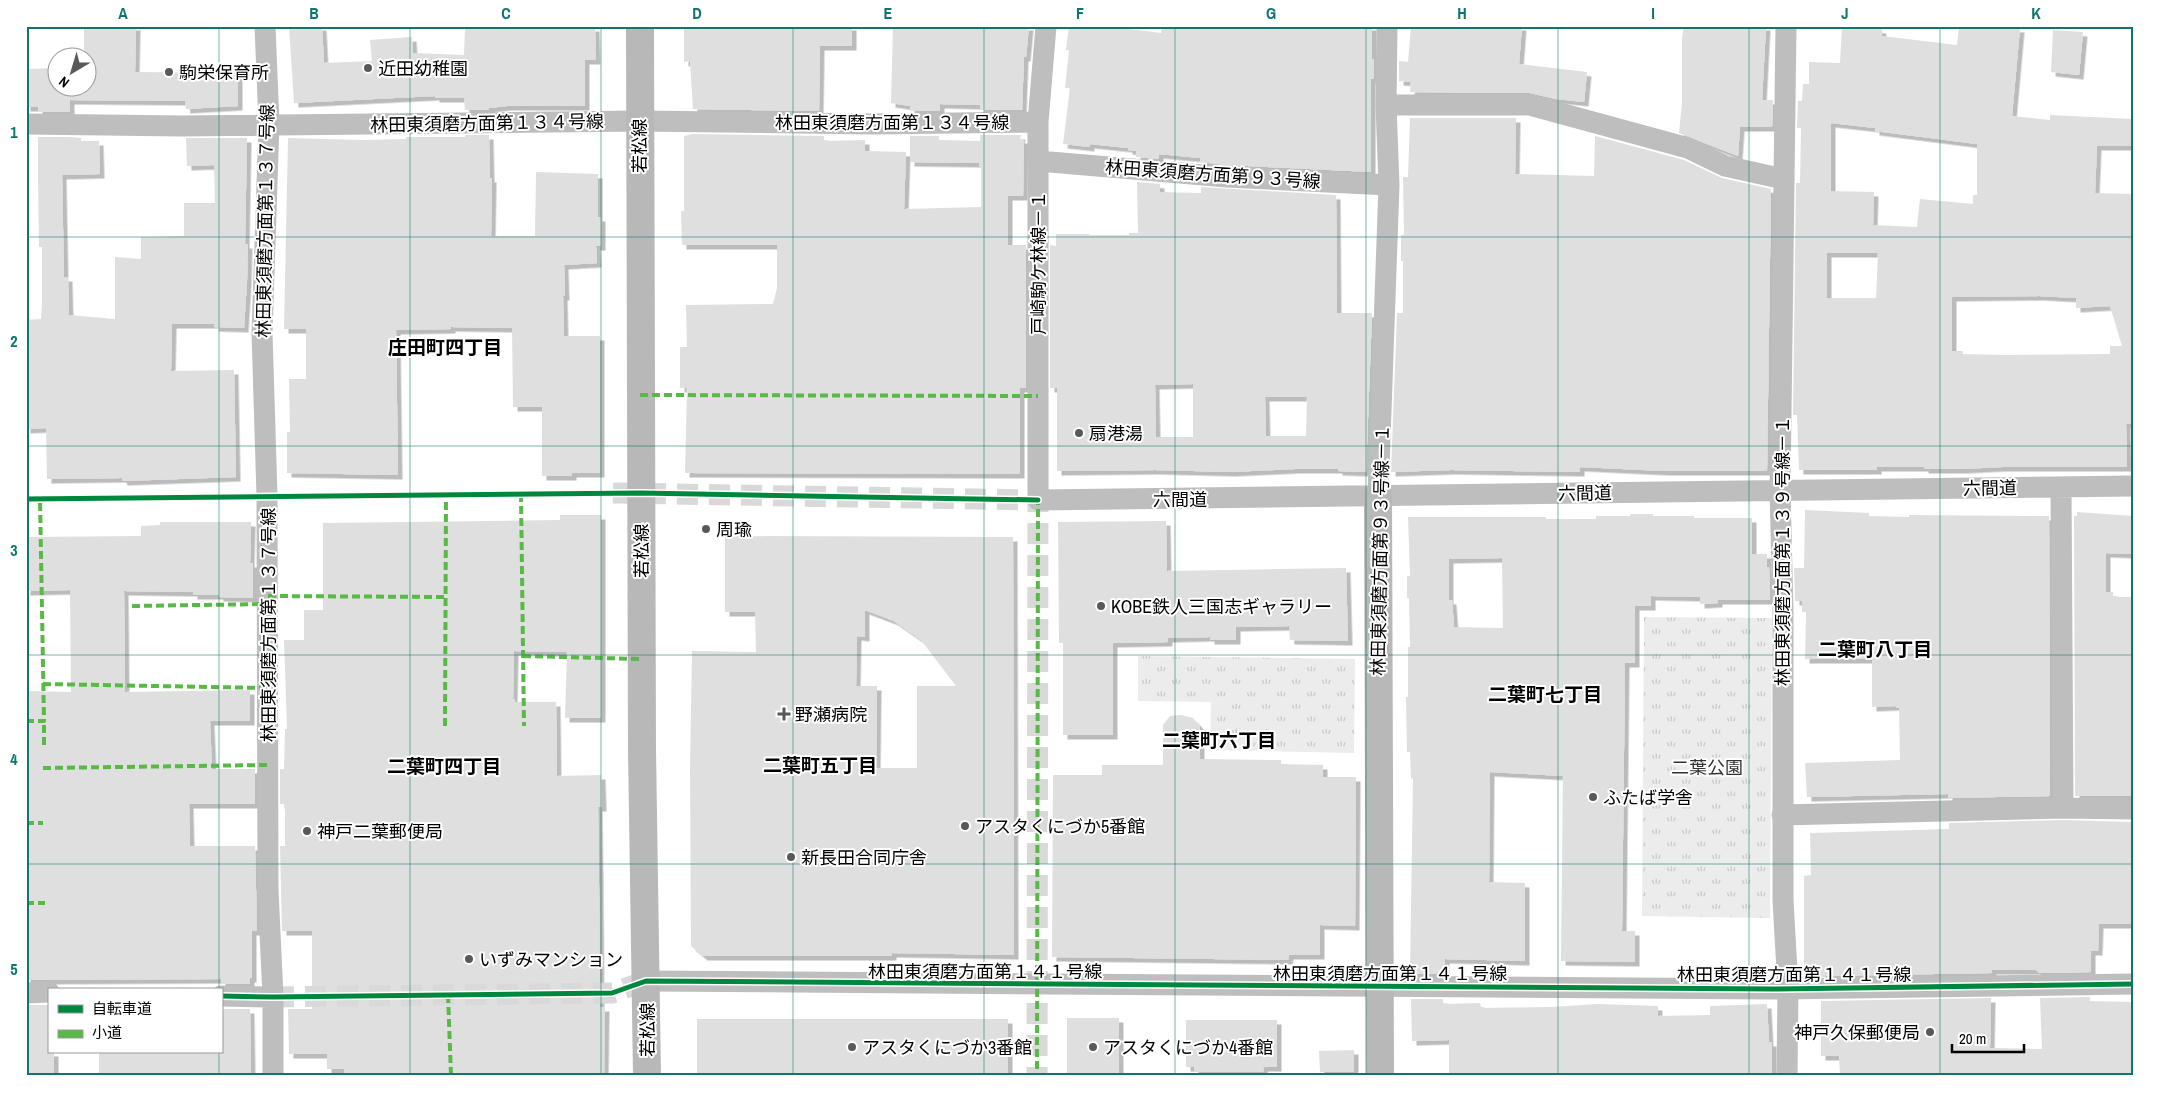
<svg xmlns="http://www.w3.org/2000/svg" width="2159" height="1101" viewBox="0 0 2159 1101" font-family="'Archivo Narrow','Noto Sans JP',sans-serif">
	<defs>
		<pattern id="park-tufts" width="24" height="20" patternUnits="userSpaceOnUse" patternTransform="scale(1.25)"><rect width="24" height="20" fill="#ececec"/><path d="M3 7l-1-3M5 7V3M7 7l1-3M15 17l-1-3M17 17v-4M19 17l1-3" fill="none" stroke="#c9c9c9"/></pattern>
		<filter id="shadow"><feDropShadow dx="4.5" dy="4.5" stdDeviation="0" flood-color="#0004"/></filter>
	</defs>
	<rect width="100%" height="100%" fill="#fff"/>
	<!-- park -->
	<path fill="url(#park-tufts)" d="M1644,617l128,1 -2,300 -128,-2z
		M1138,656l217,3 -1,94 -144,-3 1,-48 -73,-1z"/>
	<!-- building -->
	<path fill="#dfdfdf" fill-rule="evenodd" filter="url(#shadow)" d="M84,26h52l-1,46 103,1v33l-52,3 -1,-8 -115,-1v12h-32v-5h-12v-38l32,-1v20h30v-30h-4z
		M289,26h33l2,37 48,-2 -2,-21 42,-3 1,16 51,2 1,-29h76v2l54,-1 1,33h-11v46h-78l-18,2v2h-24l-1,-12h-29v-2l-141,7z
		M684,26h168v20h-32l-1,65 -126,-2 -3,-48 -6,1z
		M893,26h136l-3,31h-2l-2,53h-42v-5l-40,-1v7h-30v-5l-19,-3z
		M1069,26h37l55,7 1,-7h210v33h2v20h-3v93l-143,-7 -28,-3v-4l-41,-4v5l-23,-2v-6l-8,-1v-2l-38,-4v3l-27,-3 7,-56h-5l4,-38h-3z
		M1411,26h111l-3,38 68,8 -3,30 -28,-3 -26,-6 -120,-1 1,-10 -12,-1v-20l9,1z
		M1684,26h82l-4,74h11l-1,27h-32l-2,29 -59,-23 3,-30v-65z
		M1842,26l40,3v7l75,9 2,-19 61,2 -8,88 38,4v-5l83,4v27h-36l-2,47 38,1v230h-7l1,43h-125l-40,2h-38v-2h-47v3h-78l-2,-55h-4l3,-232h4l1,-55h-4l1,-27h4l1,-17h6v-22l31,1zM1831,123l44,5v3l102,13v51h-4v9l-53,-5 -3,28 -44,-2 1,-33 -43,-1zM1827,253h51l-2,45h-49zM2039,296l37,2v10l34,-2 12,40h-12v8l-105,1 -42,-1v-3h-11v-54z
		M2053,30l30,2 -4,43 -28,-3z
		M1410,118h106l-1,56 79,2 1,-40 89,24 38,18 49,11 -4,282h-103l-84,-4v5l-129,-2 -60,2 6,-159h6v-52h-2v-26h3l-1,-58h5z
		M693,134l131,2v5l41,-1v11l41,1 -2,57 77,-2v-40h-2v-4l-69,-1v-26h29v4l41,1v-6h41l-1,4h4l-1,57h-15v49h18v143h-6v86l-335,-1 2,-85h-7v-41h7l-1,-42 87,-1 4,-16v-43h-95l-1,-34h3v-75z
		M465,135h24l1,43h2l-1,58h44l1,-64 62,2v43h3v29h-5l1,17 -33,2 1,31h-2l1,40h36v137h-28v3h-30v-69h-29l-1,-79 -61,-1v2l-55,1 2,145 -111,-2v-41h3l-1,-53h17v-50h-22l4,-191 74,2 44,-1v-2h59z
		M38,137h32l11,1v3h18l1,33 -38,1 2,102h4l1,38 46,4v-62l26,2v-22l43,-1v-33h31l-1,-38 -27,1 -1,-28h61l-2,106h3l-1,37 -3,47 -30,-1 1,-3h-43l-1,47 63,-1 2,107 -113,4 -1,-3 -75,1 -1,-51 -20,1v-109l15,-1 1,-14v-58h-3l-1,-69z
		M1137,182l23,2v8l41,1v-6l135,8 1,118h35l-6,159 -28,-1v-2h-43l-64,3 -76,-2 -98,1v-83h-7v-143l6,1v-12h33l1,1h39v-2h9zM1193,384v53h-37l-1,-52zM1265,397h42l-1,39h-40z
		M1805,510l64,3v3l40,1v-2l140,1 1,280 -102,2v-4l-141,3 -2,-34 95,-3 -1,-52h-3v-2l-24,1v-48h-67l1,-47h-4v-11h-7l-1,-33h10z
		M2077,512l56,4v38l-27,-1v39h7v5h20v199h-58l-1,-280h3z
		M1630,514h23v2h41v2h58v36h15v13h2l1,33h-52v3l-18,1v-7l-49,-1v10h-16v57h-10l-3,268h13v31l-74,-1 2,-185 -73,-4 -1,110 36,1v78l-80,-2 -1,15h-34l3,-196 -2,1 -1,-27h-3l-1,-55h2v-50h2l-1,-49h-2v-22h3l-2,-59h138v2h50v-3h34zM1502,558l1,70 -49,-1 -2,-27h-3v-41z
		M560,515h41v203h-36l2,-66 -53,-1 -1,48h2v3h41l1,74 44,-1 1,32h-4l1,77 1,123h5l-1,68h-260v-6h-17v-15h-38l-1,-45h24v-78h-30l-2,-85h5v-39l-1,-3h-4v-35h4l1,-40h2l-3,-89h20v-30h19v-87l237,-3z
		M1166,521l1,50 179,-3 2,73 -58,-1 -1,-14 -53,1v13h-26v-3l-42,1v4l-55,1v92h-50v-92h-4l-1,-121z
		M160,522h91l-1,41h3v35l-34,-1v-2h-26v-3l-69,-1 1,101 125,-2v31h-40l2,48h43v35h-66l1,42h65l2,85h-5v47h-2v6h-29v-5l-195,1v-289l45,1 -1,-102 -44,1v-54l115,-1v-10l19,-1z
		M725,536l288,1 1,418 -122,-2v3h-189l-12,-10 -1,-178 2,-117 64,1 -1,-40h-30zM865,610l29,11 27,19 35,46h-39v82h-41l1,-82h-21l1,-50 8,1z
		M1181,715l12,3 7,8v33l81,1v4l42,1v12h33l-1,149 -35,-1v30h-31l-1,5 -236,-3 1,-182h49v-10h61v-40l7,-9z
		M2063,820l70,2v102h-34l-1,27h-7v21l-52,1 -3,-3h-44v3l-171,3v-4l-17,-1v-95l7,-1 -1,-42 139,-4v-6z
		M2090,997v4l43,1v73h-293l-1,-19h-18v-55l170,-3 -1,50 52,1 -2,-51z
		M1411,999h32v5l37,-1 1,5 71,-1 45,-3 61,2v10l52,-1v-9l57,-2 2,38h3v32l-323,1v-35l-37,1z
		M26,1005h23v47h5v23h-28z
		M221,1009h29l1,66h-152v-23h122z
		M1067,1018h52v57h-52z
		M697,1019h311v56h-311z
		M1186,1020h91v47h-14l1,5h-70v-5h-8z
		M1354,1050v22h-34l-1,-21z"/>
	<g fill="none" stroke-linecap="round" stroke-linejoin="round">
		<!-- street-tunnel -->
		<path stroke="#d9d9d9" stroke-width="21" stroke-dasharray="21 11" stroke-linecap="butt" d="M613,493l425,7 -1,575
			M273,997l339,-4 34,-12"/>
		<!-- street -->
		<path stroke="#bebebe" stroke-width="21" d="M265,26l4,98 -7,209 5,163 1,394 5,107v78
			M1046,26l-8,96v378l1095,-14
			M1786,26l-6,464 3,120v290l5,89 -1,86
			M1386,105h144l158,43 37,18 58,13
			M26,124l155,2 458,-5 234,3 165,-2
			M1038,161l189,16 162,8
			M2061,487l2,321
			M1378,495l11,-310 -3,-80 1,-79
			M1782,815l281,-7 70,1
			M646,981l1127,8 360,-5
			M26,993l23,-1
			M221,996l52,1"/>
		<!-- secondary -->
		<path stroke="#b8b8b8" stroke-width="28" d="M640,26l2,724 5,325
			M1378,495l2,580"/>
		<!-- quiet -->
		<path stroke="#58b947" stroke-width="4" stroke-dasharray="8 4" stroke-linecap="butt" d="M640,395l398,1
			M521,494l3,232
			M1035,500h3l-1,575
			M268,596l178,1
			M132,606l136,-2
			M523,656l118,3
			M43,684l225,4
			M26,721h18l-4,-222
			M445,726l1,-231
			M44,745v-24
			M43,768l225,-3
			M26,823h17
			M26,903h19
			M448,995l3,80"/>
		<!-- cycleway casing -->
		<g stroke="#fff" stroke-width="8">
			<path id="cycleway" d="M26,499l615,-6 397,7
				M221,996l52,1 339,-4 34,-12 1127,8 360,-5"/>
		</g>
		<!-- cycleway -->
		<use href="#cycleway" stroke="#00873e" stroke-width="5"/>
	</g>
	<!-- grid -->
	<path fill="none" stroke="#0f766e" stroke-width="1" stroke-opacity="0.55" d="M219,26v964M410,26v1049M601,26v1049M793,26v1049M984,26v1049M1175,26v1049M1366,26v1049M1558,26v1049M1749,26v1049M1940,26v1049M26,237h2107M26,446h2107M26,655h2107M26,864h2107M219,1052v23"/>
	<!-- markers -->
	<g fill="#595959" stroke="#fff" stroke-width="2">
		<circle cx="368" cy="68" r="5"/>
		<circle cx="169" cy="72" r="5"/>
		<circle cx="1079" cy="433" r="5"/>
		<circle cx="706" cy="529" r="5"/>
		<circle cx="1101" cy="606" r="5"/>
		<path d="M781.5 706.5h5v5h5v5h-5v5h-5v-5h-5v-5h5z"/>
		<circle cx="1593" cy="797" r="5"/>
		<circle cx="965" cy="826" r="5"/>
		<circle cx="307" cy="831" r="5"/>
		<circle cx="791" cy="857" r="5"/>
		<circle cx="469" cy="959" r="5"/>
		<circle cx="1930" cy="1032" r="5"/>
		<circle cx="852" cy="1047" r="5"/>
		<circle cx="1093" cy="1047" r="5"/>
	</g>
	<g text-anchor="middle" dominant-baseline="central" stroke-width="4" stroke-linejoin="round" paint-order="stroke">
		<!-- poi labels -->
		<g font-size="18" fill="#000" stroke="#fff" text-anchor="start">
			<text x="378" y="68">近田幼稚園</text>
			<text x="179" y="72">駒栄保育所</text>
			<text x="1089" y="433">扇港湯</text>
			<text x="716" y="529">周瑜</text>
			<text x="1111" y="606">KOBE鉄人三国志ギャラリー</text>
			<text x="795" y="714">野瀬病院</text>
			<text x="1603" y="797">ふたば学舎</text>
			<text x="975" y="826">アスタくにづか5番館</text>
			<text x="317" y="831">神戸二葉郵便局</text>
			<text x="801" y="857">新長田合同庁舎</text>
			<text x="479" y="959">いずみマンション</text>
			<text x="1920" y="1032" text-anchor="end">神戸久保郵便局</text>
			<text x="862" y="1047">アスタくにづか3番館</text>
			<text x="1103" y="1047">アスタくにづか4番館</text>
		</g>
		<!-- street labels -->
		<g font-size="18" fill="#000" stroke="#fff">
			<text x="892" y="122">林田東須磨方面第１３４号線</text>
			<text transform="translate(487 123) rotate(-1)">林田東須磨方面第１３４号線</text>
			<text transform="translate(639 146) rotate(-90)">若松線</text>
			<text transform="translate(1213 174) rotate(4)">林田東須磨方面第９３号線</text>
			<text transform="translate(265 221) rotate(-89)">林田東須磨方面第１３７号線</text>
			<text transform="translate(1038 263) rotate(-90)">戸崎駒ケ林線－１</text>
			<text transform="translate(1990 488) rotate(-1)">六間道</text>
			<text transform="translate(1585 493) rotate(-1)">六間道</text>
			<text x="1180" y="499">六間道</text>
			<text transform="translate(1380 550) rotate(-89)">林田東須磨方面第９３号線－１</text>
			<text transform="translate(641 551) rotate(-90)">若松線</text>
			<text transform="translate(1782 551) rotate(-90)">林田東須磨方面第１３９号線－１</text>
			<text transform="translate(268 625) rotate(-90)">林田東須磨方面第１３７号線</text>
			<text x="985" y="971">林田東須磨方面第１４１号線</text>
			<text x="1390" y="973">林田東須磨方面第１４１号線</text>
			<text x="1794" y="974">林田東須磨方面第１４１号線</text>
			<text transform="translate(647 1030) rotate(-90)">若松線</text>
		</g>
		<!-- park labels -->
		<g font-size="18" fill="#333" stroke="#fff">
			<text x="1707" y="767">二葉公園</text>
		</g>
		<!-- neighbourhood labels -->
		<g font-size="19" font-weight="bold" fill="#000" stroke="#fff">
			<text x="445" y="347">庄田町四丁目</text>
			<text x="1875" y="649">二葉町八丁目</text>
			<text x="1545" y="694">二葉町七丁目</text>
			<text x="1219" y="740">二葉町六丁目</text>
			<text x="820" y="765">二葉町五丁目</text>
			<text x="444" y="766">二葉町四丁目</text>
		</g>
	</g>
	<!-- border -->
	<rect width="2159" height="1101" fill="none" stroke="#ffffff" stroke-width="55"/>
	<!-- legend -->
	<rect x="48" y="988" width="175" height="65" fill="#ffffff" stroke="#999999"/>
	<rect x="58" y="1005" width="25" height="8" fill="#00873e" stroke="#999999"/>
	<text x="92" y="1014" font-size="15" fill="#000000">自転車道</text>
	<rect x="58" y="1030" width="25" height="8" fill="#58b947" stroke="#999999"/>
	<text x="92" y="1038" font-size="15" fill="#000000">小道</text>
	<!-- north arrow -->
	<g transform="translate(72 72) rotate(218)"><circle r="24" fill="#ffffff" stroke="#999999"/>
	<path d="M0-4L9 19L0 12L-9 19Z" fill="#595959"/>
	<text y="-8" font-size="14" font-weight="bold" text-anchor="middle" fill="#000000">N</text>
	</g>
	<!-- scale -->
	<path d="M1952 1044v8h72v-8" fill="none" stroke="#000000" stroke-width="2.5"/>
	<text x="1959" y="1044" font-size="15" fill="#000000" stroke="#ffffff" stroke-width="4" paint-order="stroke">20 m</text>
	<rect x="28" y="28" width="2104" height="1046" fill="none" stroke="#0f766e" stroke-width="2"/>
	<g font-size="16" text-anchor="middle" font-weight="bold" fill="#0f766e">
		<text x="123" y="19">A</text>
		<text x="314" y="19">B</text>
		<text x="506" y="19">C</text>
		<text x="697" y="19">D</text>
		<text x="888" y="19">E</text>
		<text x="1080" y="19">F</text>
		<text x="1271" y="19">G</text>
		<text x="1462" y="19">H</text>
		<text x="1653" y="19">I</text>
		<text x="1845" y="19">J</text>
		<text x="2036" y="19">K</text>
		<text x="14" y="138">1</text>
		<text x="14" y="347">2</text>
		<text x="14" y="556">3</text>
		<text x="14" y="765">4</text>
		<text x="14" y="975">5</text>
	</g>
</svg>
